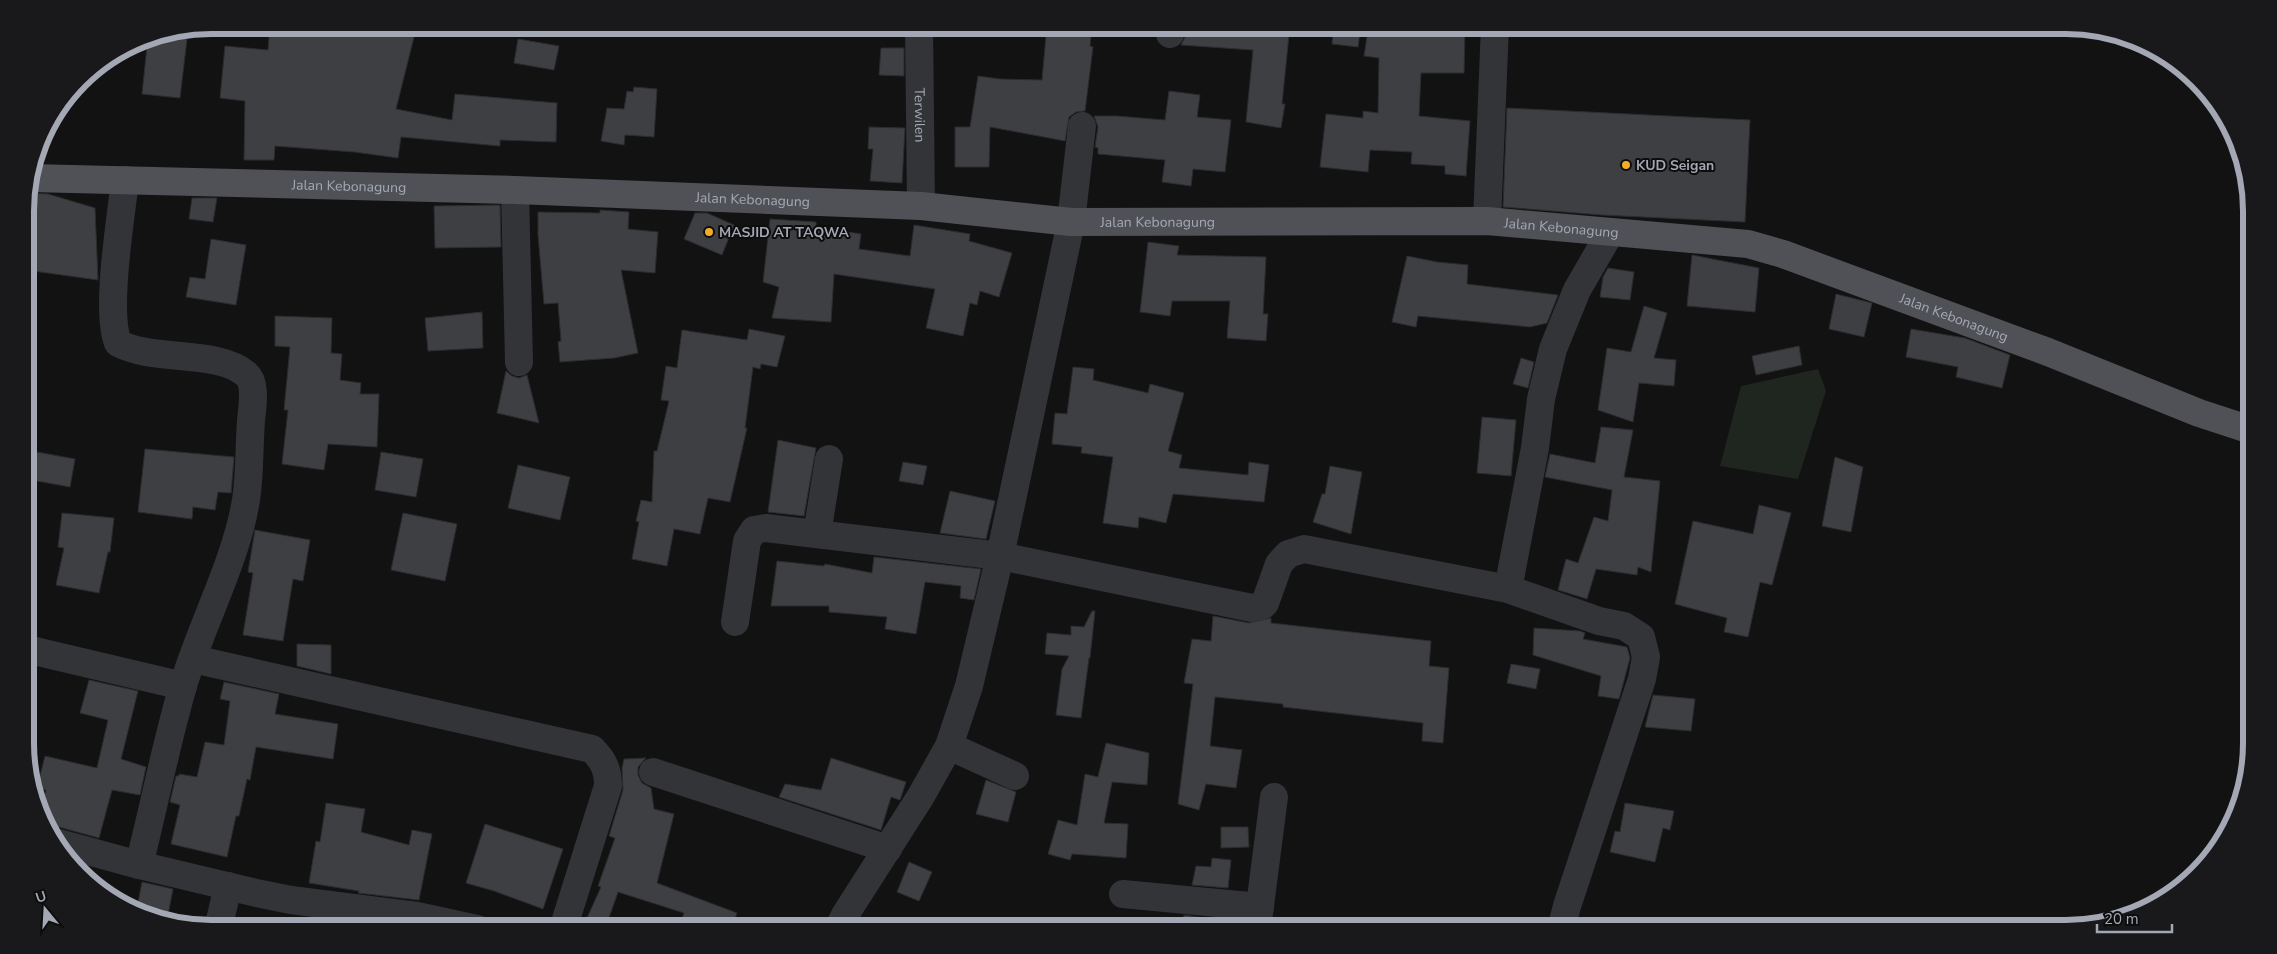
<svg xmlns="http://www.w3.org/2000/svg" width="2277" height="954" viewBox="0 0 2277 954" font-family="'Nunito Sans',sans-serif">
	<rect width="100%" height="100%" fill="#121213"/>
	<!-- green -->
	<path fill="#1e261f" d="M1818,369l8,22 -28,88 -78,-13 21,-80z"/>
	<!-- building -->
	<path fill="#3e3f43" stroke="#2c2c2f" d="M270,25h147l-21,84 56,11 3,-26 102,9 -1,39 -56,-2v6l-99,-9 -3,21 -44,-6 -79,-6 -1,14h-30l1,-59 -25,-3 5,-52 43,4z
		M1047,25h45l-2,21 3,1 -8,64 -9,1 -7,5 -4,24 -75,-14 -1,40h-34v-40h15l8,-51 22,3 42,1z
		M1187,25h103l-8,79h3l-4,24 -35,-6 7,-72 -72,-5 4,-8z
		M1334,25h27l-3,22 -26,-3z
		M1412,25l53,3 -1,45h-43l-2,43 51,5 -4,55 -21,-2v-8l-34,-2 1,-12 -42,-2 -2,22 -48,-5 6,-53 37,4v-7l15,2 1,-55 -15,-2 4,-26 43,6z
		M157,36l30,3 -7,59 -38,-4 6,-57z
		M518,39l41,7 -5,24 -40,-7z
		M881,48h23v28l-25,-1z
		M634,87l23,2 -3,48 -29,-2 -1,10 -23,-4 6,-33 17,1 3,-18 6,1z
		M1169,91l31,4 -3,22 34,3 -6,52 -32,-3 -2,17 -29,-4 3,-22 -67,-6v-6l-3,-1 3,-20 -4,-11h23l48,4z
		M1507,108l243,12 -5,102 -143,-7 -99,-8z
		M869,127l36,1 -3,55 -32,-2 3,-32h-5z
		M27,193l21,1 47,14 3,72 -72,-10z
		M192,198h25l-4,24 -24,-3z
		M500,205l1,42 -66,1 -1,-42z
		M600,210l29,2 -1,17 30,3 -3,41 -34,-3 17,83 -24,5 -54,4 -2,-20 3,-1 -3,-38 -14,1 -6,-69v-23l62,1z
		M695,213h12l27,12 -12,30 -38,-16z
		M770,219l46,3v5l45,7 -2,15 51,7 4,-31 56,9 -1,7 43,12 -13,44 -19,-6 -3,14 -7,-2 -7,33 -37,-8 9,-39 -101,-15 -3,48 -59,-4 7,-31 -16,-5z
		M211,239l35,6 -10,60 -50,-8 4,-20 15,2z
		M1148,242l31,4 -2,9 89,2 -3,57h5l-2,27 -39,-3 3,-37h-58l-2,15 -30,-4z
		M1692,255l67,13 -4,44 -68,-6z
		M1407,256l30,6 31,3 -1,19 91,11 -11,28 -17,4 -112,-11 -2,11 -24,-5z
		M1608,268l26,4 -4,28 -30,-3 3,-20z
		M1836,294l36,9 -8,34 -35,-8z
		M1644,306l23,7 -13,45 22,2 -2,26 -35,-3 -6,39 -35,-12 9,-62 24,4z
		M482,312l1,36 -55,3 -3,-33z
		M275,316l57,2 -1,35 11,1 -2,26 21,3 -1,11h19l-2,53 -49,-3 -4,26 -42,-6 6,-54h-4l6,-63 -15,-1z
		M749,329l36,7 -8,31 -16,-3 -1,5 -7,-2 -8,61h2l-17,74 -22,-4 -8,36 -26,-5 -7,37 -35,-7 7,-37 -3,-1 5,-21 11,2 2,-51h3l12,-50 -8,-1 5,-34 11,2 5,-38 65,10z
		M1911,329l54,9 45,17 -8,33 -46,-11 2,-10 -52,-10z
		M1799,346l3,19 -46,10 -4,-19z
		M1521,358l13,4 -6,26 -15,-4z
		M1073,367l21,2 -1,11 55,13 2,-9 34,9 -16,58 14,4 -3,13 69,7 1,-13 20,3 -5,37 -91,-8 -7,29 -27,-6 -1,11 -35,-5 10,-66 -32,-4 1,-6 -30,-3 3,-31 12,1z
		M506,371l6,5 7,2 8,-3 12,48 -42,-10z
		M1482,417l34,3 -5,56 -34,-3z
		M1601,427l32,3 -9,47 36,4 -9,91 -13,-5 -1,8 -41,-6 -9,30 -29,-9 2,-8 6,-23 12,4 16,-46 14,4 4,-31 -67,-13 5,-23 45,9z
		M778,440l38,8 -12,68 -36,-4z
		M145,449l89,8 -3,36 -13,-1 -3,18 -22,-3 -1,12 -54,-7z
		M26,450l49,9 -5,28 -44,-8z
		M381,452l42,7 -7,38 -41,-7z
		M1835,457l28,10 -12,65 -29,-6z
		M903,462l24,4 -4,19 -24,-4z
		M518,465l52,12 -10,43 -52,-12z
		M1330,466l32,6 -11,62 -38,-12 9,-28h3z
		M950,491l45,10 -9,38 -46,-6z
		M1759,505l32,8 -19,72 -12,-3 -12,55 -24,-5 3,-14 -52,-14 18,-83 60,13z
		M62,513l52,5 -4,34h-2l-9,41 -43,-8 8,-37 -6,-1z
		M403,513l54,11 -12,57 -54,-11z
		M255,530l55,10 -7,41 -10,-2 -10,62 -40,-6 10,-62 -5,-1z
		M874,557l107,12 -7,31 -14,-2 1,-12 -36,-4 -9,52 -31,-5 2,-12 -58,-5v-6h-58l6,-45 47,5 1,-2 47,9z
		M1092,611h3l-5,47h-1l-8,60 -25,-3 6,-46 7,-13 -24,-2 2,-21 24,2v-9l13,1z
		M1213,616l36,7 22,-5v5l160,18 -2,25 20,2 -6,75 -21,-2 1,-18 -140,-16v-3l-68,-7 -5,49 32,4 -6,38 -30,-4 -7,26 -21,-6 15,-120 -9,-1 8,-44 19,2z
		M1534,628l46,3 5,2 -2,6 44,8 3,11 -11,41 -21,-3 3,-20 -68,-21z
		M297,644l34,1v29l-34,-8z
		M1511,664l29,5 -4,20 -29,-6z
		M89,680l49,11 -17,68 25,8 -6,28 -28,-5 -13,48 -40,-11 -11,2 -9,-16 7,-23 -9,-2 8,-32 52,12 11,-48 -28,-7z
		M224,682l55,12 -4,20 63,10 -5,35 -77,-12 -6,33 -3,-1 -8,37h-3l-9,41 -56,-13 9,-39 -10,-3 6,-26h3v-2l18,3 8,-35 19,3 6,-44 -10,-2z
		M1653,695l42,4 -4,32 -46,-4z
		M1106,743l43,10 -2,32 -35,-3 -8,41 24,1 -2,34 -54,-4 -2,6 -22,-6 10,-34 19,5 8,-51 13,3z
		M646,758l-8,9v8l4,8 9,5 3,21 20,5 -17,69 80,30 -6,16h-53l6,-16 -66,-21 -13,37h-23l19,-42 -3,-1 17,-48 -6,-2 14,-46 -1,-22 2,-9z
		M831,758l75,24 -6,18 -9,-3 -10,33 -102,-33 6,-13 36,6z
		M986,780l30,12 -8,30 -32,-8z
		M326,803l39,6 -4,23 48,13 3,-15 20,4 -13,66 -61,-7 1,-2 -50,-8 7,-42 4,1z
		M1625,803l49,8 -4,19 -7,-2 -8,34 -45,-10 5,-21 5,1z
		M485,824l78,25 -20,60 -49,-18 -28,-8z
		M1221,827h27l1,20 -28,1z
		M1212,858l19,2 -3,28 -36,-3 4,-19 15,1z
		M909,862l23,10 -13,29 -22,-9z
		M142,882l31,7 -6,31 -31,-7z
		M1184,915l21,3 -2,11h-22z"/>
	<g fill="none" stroke-linecap="round" stroke-linejoin="round">
		<!-- minor -->
		<g stroke="#333438" stroke-width="28">
			<path id="s1" d="M919,25l2,181"/>
			<path d="M1170,34l2,-9"/>
			<path d="M125,180c-4,38 -20,131 -7,163 35,19 98,6 128,31 11,9 6,34 5,47 -2,26 -1,53 -5,79 -10,62 -45,125 -63,186 -17,58 -29,120 -44,179"/>
			<path d="M515,190l4,172"/>
			<path d="M1487,221l8,-196"/>
			<path d="M817,534l12,-75"/>
			<path d="M1508,589l27,-141 6,-49 12,-50 24,-59 33,-57"/>
			<path d="M735,622l12,-81 7,-11 12,-2 234,28 252,52 10,-2 3,-3 14,-39 9,-10 16,-5 204,40 91,32 25,5 17,11 5,20 -4,22 -75,227 -6,23"/>
			<path d="M26,649l157,37"/>
			<path d="M193,659l399,90c12,12 16,21 16,37l-45,143"/>
			<path d="M949,746l66,30"/>
			<path d="M653,772l235,77"/>
			<path d="M55,842l84,23 122,29 30,6 126,16 60,13"/>
			<path d="M1123,894l137,13"/>
			<path d="M218,929l10,-43"/>
			<path d="M838,929l7,-14 76,-119 28,-50 20,-60 31,-130 71,-334 11,-96"/>
			<path d="M1257,929l17,-132"/>
		</g>
		<!-- major -->
		<path stroke="#4f5157" stroke-width="28" id="s2" d="M31,178l484,12 406,16 150,16 416,-1 261,23 35,10 265,98 151,61 52,17"/>
	</g>
	<!-- markers -->
	<g fill="#f3ac2a" stroke="#0d0d0e" stroke-width="2">
		<circle cx="1626" cy="165" r="5"/>
		<circle cx="709" cy="232" r="5"/>
	</g>
	<g text-anchor="middle" dominant-baseline="central" stroke-width="4" stroke-linejoin="round" paint-order="stroke">
		<!-- street labels -->
		<g font-size="14" fill="#a3a8b4" stroke="#0d0d0e">
			<text stroke="none"><textPath href="#s1" startOffset="90">Terwilen</textPath></text>
			<text stroke="none"><textPath href="#s2" startOffset="318">Jalan Kebonagung</textPath></text>
			<text stroke="none"><textPath href="#s2" startOffset="722">Jalan Kebonagung</textPath></text>
			<text stroke="none"><textPath href="#s2" startOffset="1128">Jalan Kebonagung</textPath></text>
			<text stroke="none"><textPath href="#s2" startOffset="1532">Jalan Kebonagung</textPath></text>
			<text stroke="none"><textPath href="#s2" startOffset="1938">Jalan Kebonagung</textPath></text>
		</g>
		<!-- poi labels -->
		<g font-size="14" font-weight="bold" fill="#a3a8b4" stroke="#0d0d0e" text-anchor="start">
			<text x="1636" y="165">KUD Seigan</text>
			<text x="719" y="232">MASJID AT TAQWA</text>
		</g>
	</g>
	<!-- crop -->
	<path d="M0 0H2277V954H0ZM211 34H2066A177 177 0 0 1 2243 211V743A177 177 0 0 1 2066 920H211A177 177 0 0 1 34 743V211A177 177 0 0 1 211 34Z" fill="#19191b" fill-rule="evenodd"/>
	<path fill="none" stroke="#a3a8b4" stroke-width="6" d="M211 34H2066A177 177 0 0 1 2243 211V743A177 177 0 0 1 2066 920H211A177 177 0 0 1 34 743V211A177 177 0 0 1 211 34Z"/>
	<!-- north arrow -->
	<g transform="translate(45 909) rotate(342)" stroke="#0d0d0e" stroke-width="4" paint-order="stroke">
	<path d="M0-4L9 19L0 12L-9 19Z" fill="#a3a8b4"/>
	<text y="-8" font-size="14" font-weight="bold" text-anchor="middle" fill="#a3a8b4">U</text>
	</g>
	<!-- scale -->
	<path d="M2097 924v8h75v-8" fill="none" stroke="#a3a8b4" stroke-width="2.5"/>
	<text x="2104" y="924" font-size="15" fill="#a3a8b4" stroke="#0d0d0e" stroke-width="4" paint-order="stroke">20 m</text>
</svg>
